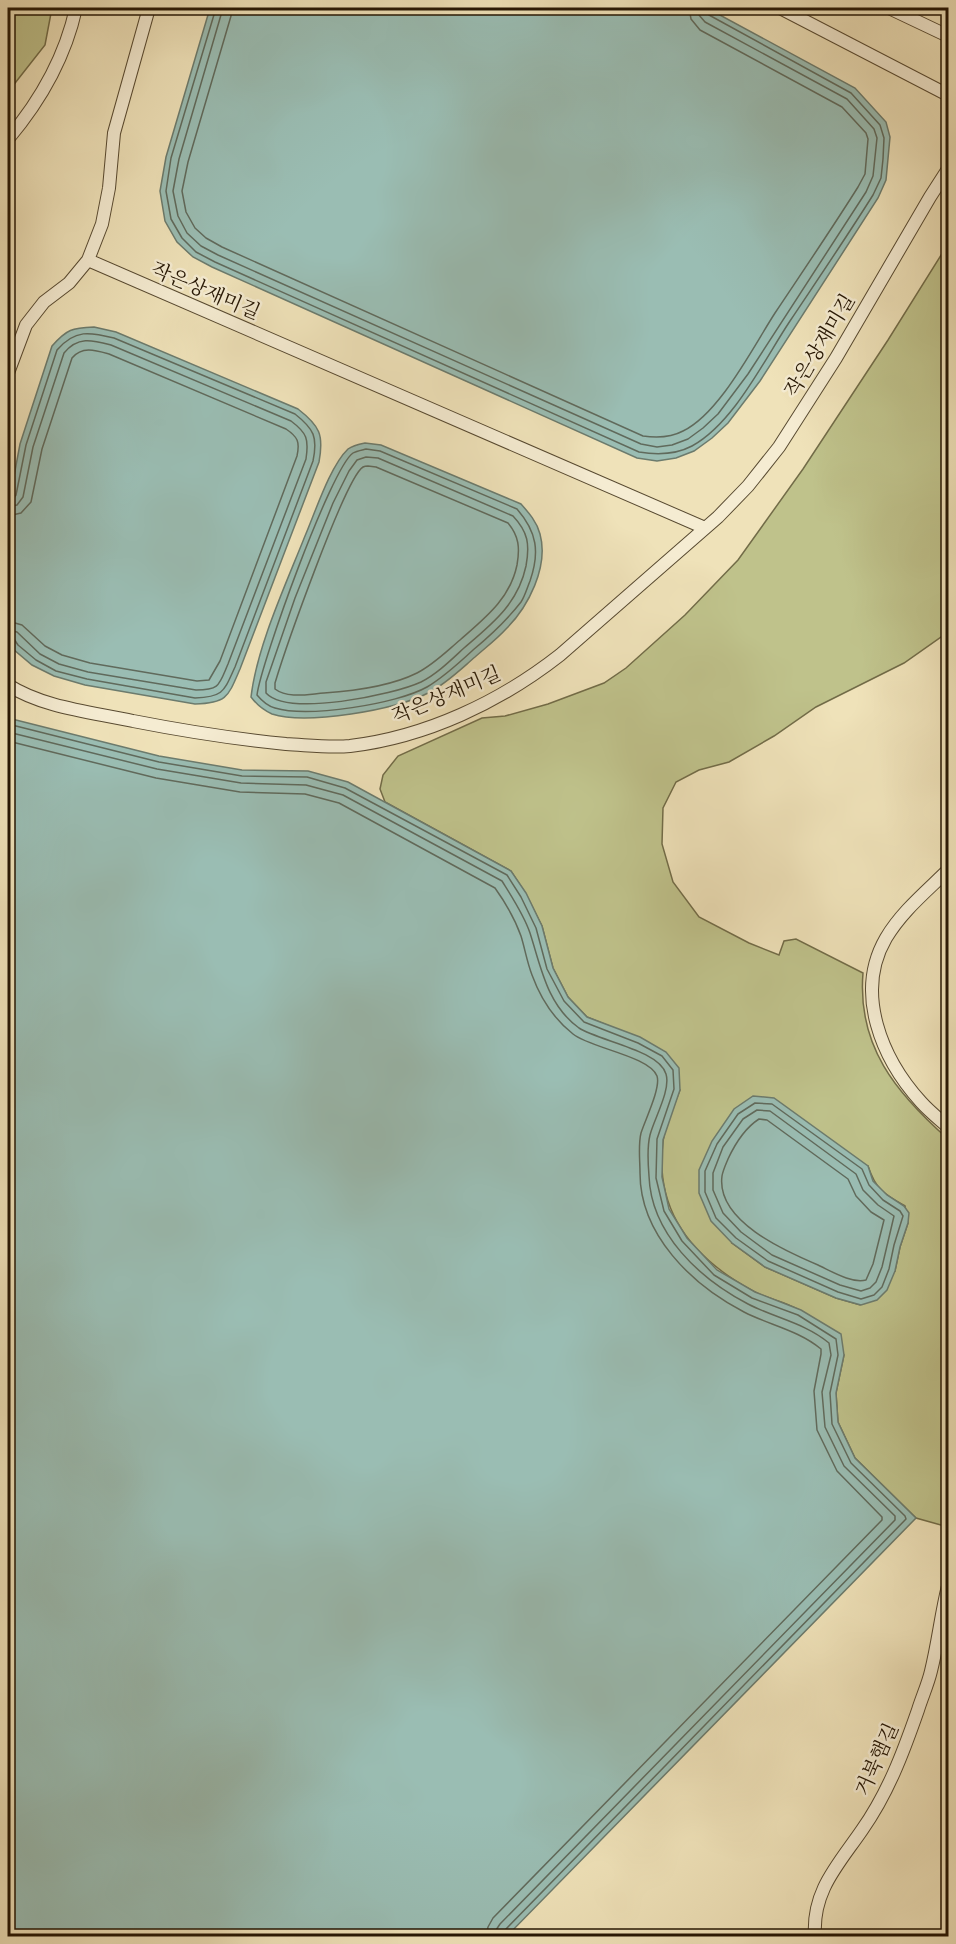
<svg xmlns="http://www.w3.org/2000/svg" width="956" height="1944" viewBox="0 0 956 1944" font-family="'Gentium Book Plus','Noto Serif KR',serif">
	<rect width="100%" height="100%" fill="#efe2b9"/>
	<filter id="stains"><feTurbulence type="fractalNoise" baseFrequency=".00333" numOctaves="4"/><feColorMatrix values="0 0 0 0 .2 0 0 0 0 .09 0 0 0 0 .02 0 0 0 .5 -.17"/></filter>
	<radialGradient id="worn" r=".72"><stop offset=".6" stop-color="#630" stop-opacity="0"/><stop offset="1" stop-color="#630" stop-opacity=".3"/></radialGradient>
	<!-- green -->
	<path fill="#bfc28b" stroke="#726c48" stroke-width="1.5" fill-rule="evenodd" d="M8,8h44l-7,37 -37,47z
		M948,244v388l-44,31 -88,44 -42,29 -45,26 -30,8 -23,12 -13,26 -1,36 11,38 26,35 50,26 30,12 5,-14 12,-2 67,34c-6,73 33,120 85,166v388l-32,-9 -61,-60 -17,-36 -2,-29 8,-38c-10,-11 -33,-39 -45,-45 -14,-9 -32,-11 -46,-19 -59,-32 -99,-79 -90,-149 2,-17 11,-36 17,-52l-71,-64 -22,-9 -19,-20 -15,-29 -11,-42 -16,-32 -15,-23 -126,-69 -5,-13 3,-14 15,-19 84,-38 23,-2 43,-12 56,-21 22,-15 59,-53 53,-55 65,-91 85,-129zM868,1166c8,24 16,28 37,40l3,17 -8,24 -5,24 -35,34 -24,-7 -71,-31 -33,-24z"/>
	<!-- water -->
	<path fill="#9abdb3" stroke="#6c7b6d" stroke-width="1.5" d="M210,8h497l148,80 31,34 4,15 -4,43 -8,18 -118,183 -32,42 -16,15 -18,13 -18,7 -19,3 -20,-3 -425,-191 -19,-10 -16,-15 -12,-21 -5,-30 6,-34z
		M94,327l22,5 182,77c22,17 26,26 21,53l-79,207c-12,28 -13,34 -45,35l-110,-19 -31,-9 -22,-11 -19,-16 -5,-9v-132l12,-64 32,-98c15,-17 20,-18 42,-19z
		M365,443l16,2 140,59c8,9 16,18 19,30 9,33 -12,73 -34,95 -9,10 -21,19 -31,28 -14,12 -29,27 -47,36 -31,17 -122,32 -156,21 -9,-4 -15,-9 -21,-17 6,-51 35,-113 54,-161 10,-23 25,-70 43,-87 4,-3 12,-5 17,-6z
		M8,718l151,38 83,14 66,1 40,11 163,89 15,22 16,33 11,42 15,29 19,20 53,20 26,15 13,16 1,22 -17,50 -1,37 7,32 18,29 30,32 38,22 46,18 40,24 3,21 -8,38 2,29 17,36 61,60 -409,418h-499z
		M753,1096l21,2 94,68 5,15 14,14 17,11 5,7 -1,10 -8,24 -5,24 -8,19 -10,10 -16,5 -25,-7 -71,-31 -33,-24 -21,-22 -12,-28v-23l13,-29 22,-32z"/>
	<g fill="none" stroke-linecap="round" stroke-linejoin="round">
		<!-- shore -->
		<path stroke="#606a5c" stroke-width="1.5" d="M216,8l-45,150 -5,33 5,28 11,19 14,14 19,10 424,190c18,3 36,3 53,-6 42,-23 72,-86 98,-125 28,-42 56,-83 83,-126l8,-17 2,-19 1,-21 -4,-13 -29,-32 -142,-78 -3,-3 -1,-4
			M223,8l-44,151 -6,32 5,25 9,17 14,13 17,9 423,189 16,3 15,-2 16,-6 15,-11 15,-14 30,-40 118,-182 7,-16 4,-38 -3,-9 -27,-30 -142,-77 -6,-7 -1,-7
			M232,8l-1,8 -43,146 -6,29 4,21 9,16 11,10 16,9 421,189c14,2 27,2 40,-5 37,-18 70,-84 92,-118 28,-42 56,-83 83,-126l7,-13 3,-35 -2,-6 -24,-26 -142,-77 -9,-11 -2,-11
			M366,449l14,2 137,58c20,23 23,43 13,72 -3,7 -5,15 -9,21 -14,18 -30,33 -48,48 -14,13 -29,27 -46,37 -30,17 -119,31 -152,21 -8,-2 -13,-7 -18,-13 4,-32 74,-227 96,-242 3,-2 9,-3 13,-4z
			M366,457l12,1 135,58c15,16 17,28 13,50 -8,38 -34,58 -62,82 -13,12 -27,26 -43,34 -28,13 -133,35 -155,11v-11l29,-84 38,-95 16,-32 8,-11z
			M368,466l8,1 132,56c11,13 12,25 9,42 -7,34 -32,53 -57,75 -13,11 -27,25 -43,33 -28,14 -63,18 -93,20 -15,1 -36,6 -49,-4v-6c9,-30 70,-205 88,-216 2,-1 3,-1 5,-1z
			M8,500l5,-1 3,-4 10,-50 31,-95c18,-21 33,-18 57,-12l181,76c19,15 23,23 18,47l-78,206c-11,24 -11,30 -40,31l-108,-19 -31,-8 -20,-11 -18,-15 -4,-6 -6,-1
			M8,507l9,-2 6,-8 10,-50 31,-94c14,-17 28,-13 47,-8l180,76c16,12 18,18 15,38l-78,205c-9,21 -8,26 -32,26l-108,-18 -29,-8 -19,-10 -23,-22 -9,-2
			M8,516l13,-3 10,-11 11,-53 30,-91c10,-12 23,-8 37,-4l177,75c12,8 14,13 11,27l-77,205 -11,19 -12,1 -107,-18 -28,-8 -17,-9 -23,-21 -14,-4
			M8,724l151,38 83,14 65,1 38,11 162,87 14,22 15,31 11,41 17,32 20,21 54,21 24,13 11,14 1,19 -17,50 -1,39 8,33 18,30 32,34 38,23 46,17 38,24 2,16 -8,38 2,31 19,39 54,53 1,3 -401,411 -2,6
			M8,732l149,37 84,14 65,2 37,10 159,86c10,16 22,34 28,52 11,34 17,72 49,95 20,13 80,22 87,46 5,16 -12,45 -16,61 -3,12 -2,29 -1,41 2,58 51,103 99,128 27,14 57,19 81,39l2,12 -9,37 3,35 19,39 51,50v4l-395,404 -4,6 -1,6
			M8,741l148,37 84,14 65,2 34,9 156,85c10,14 20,31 26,48 4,13 6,26 11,39 8,22 22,44 41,59 17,14 76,22 84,42 4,12 -12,44 -16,57 -3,12 -1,27 -1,40 0,62 52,112 104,139 25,13 54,18 77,37v5l-7,37 3,39 20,41 45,46v3l-389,398 -5,9 -2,9
			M755,1103l17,1 90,65 7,16 14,15 17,11 3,5 -9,29 -5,24 -7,18 -8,8 -13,4 -23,-7 -70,-31 -32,-23 -20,-20 -11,-26v-21l12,-27 21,-30z
			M757,1110l13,1 86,63 7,16 15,15 16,11 -12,51 -6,15 -6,6 -9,3 -21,-6 -68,-30 -31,-23 -18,-19 -10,-23v-17l10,-26 20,-28z
			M759,1119l8,1 81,59 8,17 15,16 13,8 -11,44 -7,16c-14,4 -35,-9 -48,-15 -33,-14 -102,-44 -96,-89 1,-6 4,-12 6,-17 7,-15 17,-31 31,-40z"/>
		<!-- service casing -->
		<g stroke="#584a31" stroke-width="14">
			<path id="service" d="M780,8l168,87
				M889,8l59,28
				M8,139c33,-39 57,-81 68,-131
				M88,260l617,268
				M8,373l18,-48 18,-23 25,-19 19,-23 14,-36 7,-36 5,-55 35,-125
				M8,685c36,23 84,27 125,36 51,10 102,18 153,23 21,1 43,4 64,2 76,-9 150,-44 210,-91l158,-138 30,-31 31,-39 57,-89 94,-161 18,-28
				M948,870c-21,21 -46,41 -62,68 -32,55 -4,121 35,164 8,9 18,17 27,25
				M815,1936c-3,-45 23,-71 47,-106 26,-37 41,-77 56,-120 4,-13 10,-26 13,-39 7,-28 10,-57 17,-85"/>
		</g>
		<!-- service -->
		<use href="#service" stroke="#f5ecd2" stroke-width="12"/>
	</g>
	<g text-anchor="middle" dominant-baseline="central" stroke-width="5" stroke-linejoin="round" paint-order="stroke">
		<!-- street labels -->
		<g font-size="20" fill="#261704" stroke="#f5ecd2">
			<text transform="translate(206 290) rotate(23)">작은상재미길</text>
			<text transform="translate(819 345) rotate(-59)">작은상재미길</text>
			<text transform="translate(446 694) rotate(-23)">작은상재미길</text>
			<text transform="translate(876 1759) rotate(-66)">거북햄길</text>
		</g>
	</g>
	<!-- margin -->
	<rect width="956" height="1944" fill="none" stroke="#efe2b9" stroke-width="30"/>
	<rect x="9" y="9" width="938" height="1926" fill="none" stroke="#261704" stroke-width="3"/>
	<rect x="15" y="15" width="926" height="1914" fill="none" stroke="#261704" stroke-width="1.5"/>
	<rect width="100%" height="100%" filter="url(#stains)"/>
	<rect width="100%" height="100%" fill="url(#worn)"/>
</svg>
